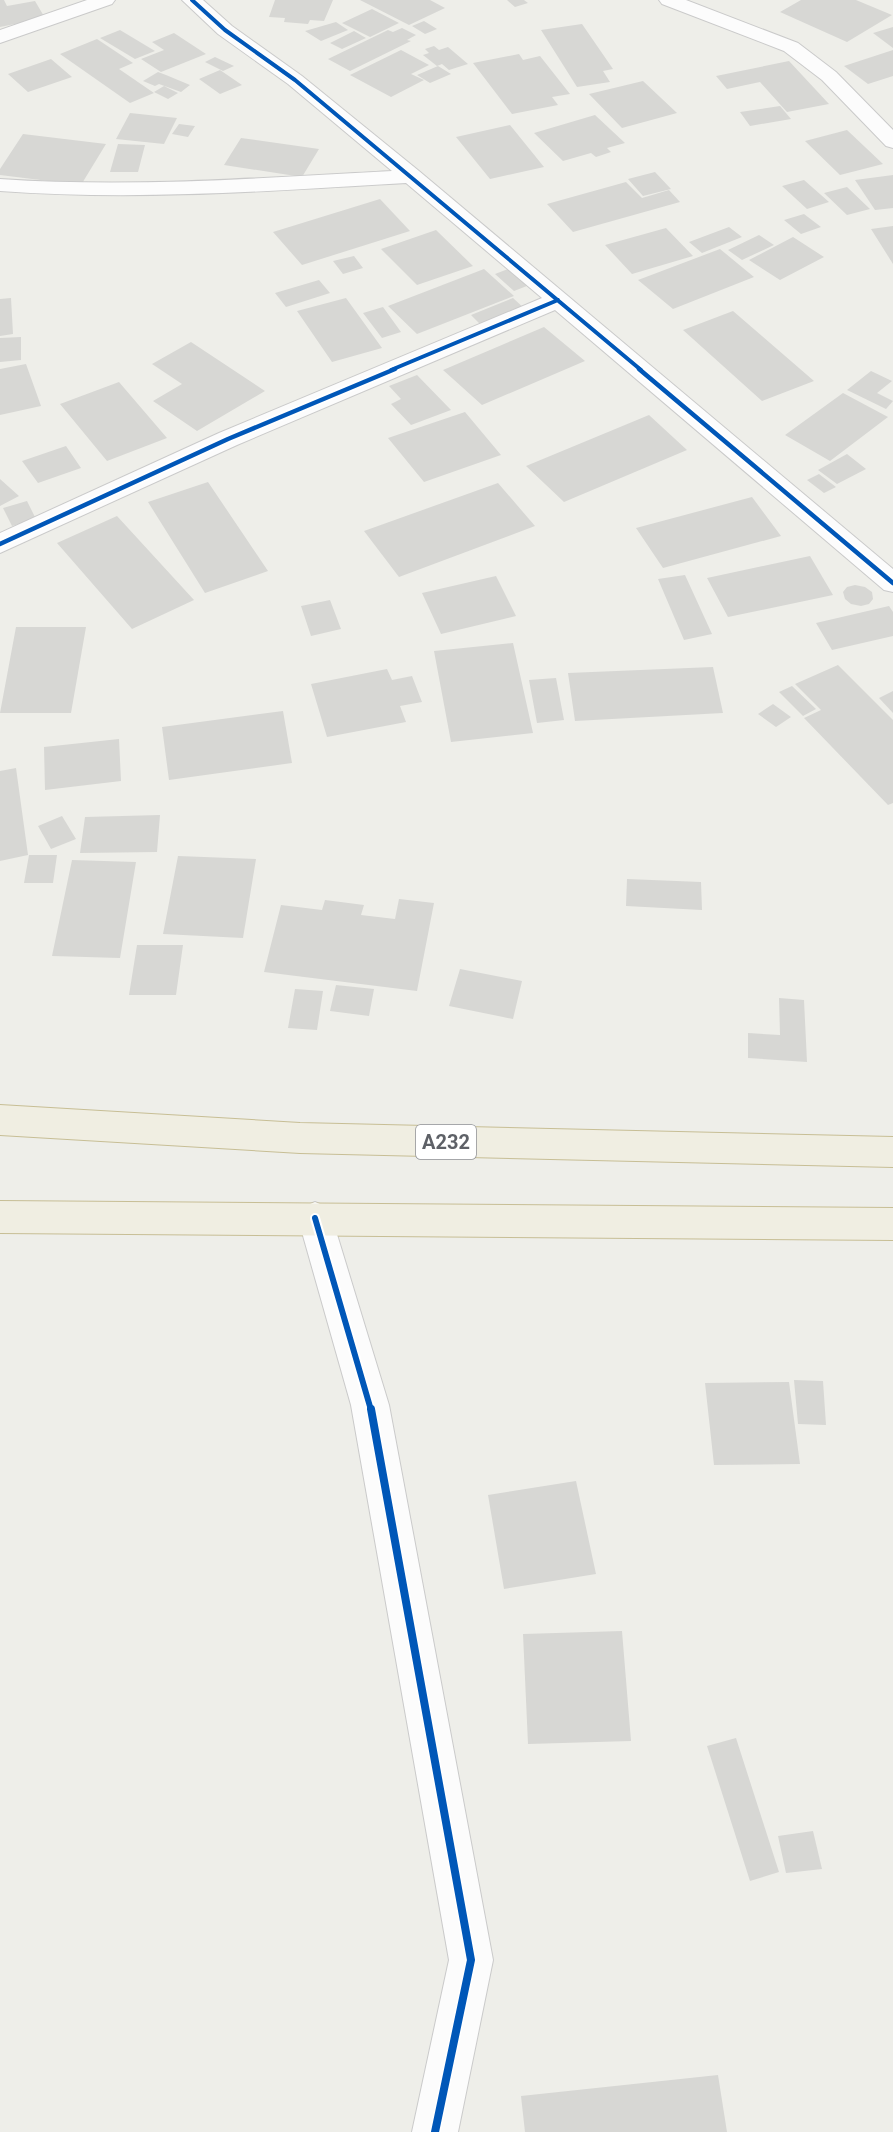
<svg xmlns="http://www.w3.org/2000/svg" width="893" height="2132" viewBox="0 0 893 2132" font-family="Roboto,sans-serif">
	<rect width="100%" height="100%" fill="#eeeee9"/>
	<!-- building -->
	<path fill="#d7d7d4" d="M0,0h4l3,6 28,-5 10,17 -45,9z
		M275,0h58l-9,21 -14,-1 -2,4 -24,-2 1,-4 -16,-1z
		M360,0h70l15,8 -36,17z
		M507,0h17l4,3 -13,4z
		M801,0h55l36,15 -45,27 -67,-30z
		M372,9l27,14 -29,14 -28,-14z
		M424,21l13,8 -12,5 -13,-8z
		M336,22l12,8 -27,11 -16,-10z
		M582,24l31,45 -10,2 7,11 -33,5 -36,-57z
		M893,27v21l-20,-15z
		M402,28l14,7 -9,5 4,1 -61,30 -22,-12 60,-29 5,2z
		M120,30l35,21 -20,8 -35,-21z
		M354,31l12,7 -24,11 -12,-6z
		M174,33l32,21 -45,18 -20,-13 23,-9 -12,-8z
		M97,39l36,24 -14,6 35,24 -24,10 -70,-49z
		M434,46l5,4 9,-3 20,17 -19,6 -7,-6 -5,2 -14,-11 6,-2 -4,-4z
		M401,50l28,15 -18,9 13,6 -33,17 -41,-22z
		M893,50v26l-25,8 -24,-18z
		M519,54l4,6 17,-4 30,38 -18,3 6,8 -46,9 -39,-51z
		M215,57l19,9 -11,5 -18,-9z
		M51,59l21,18 -44,15 -20,-18z
		M789,61l40,43 -42,8 -27,-30 -33,7 -11,-13z
		M438,66l13,8 -21,9 -13,-8z
		M220,70l22,15 -22,9 -21,-15z
		M158,72l8,3 24,10 -9,7 -22,-8 -4,2 -12,-5z
		M643,81l34,32 -55,15 -33,-34z
		M164,86l14,7 -10,6 -14,-7z
		M780,106l11,13 -41,7 -10,-14z
		M130,113l47,5 -13,26 -48,-5z
		M595,115l30,28 -18,5 4,4 -15,5 -5,-4 -28,8 -29,-28z
		M179,124l16,2 -7,11 -16,-3z
		M510,125l34,42 -54,12 -34,-42z
		M847,130l36,34 -43,11 -35,-34z
		M23,134l83,10 -25,41 -81,-10v-6z
		M241,138l78,11 -17,28 -78,-12z
		M118,144l27,1 -7,27h-28z
		M655,172l16,17 -28,7 -15,-17z
		M893,175v33l-18,2 -20,-30z
		M804,180l25,22 -22,7 -25,-23z
		M626,182l16,16 27,-8 11,12 -107,30 -26,-28z
		M847,187l23,22 -23,6 -23,-22z
		M380,199l30,32 -108,34 -29,-33z
		M804,214l17,13 -20,7 -17,-14z
		M893,226v38l-22,-35z
		M729,227l13,10 -40,16 -13,-11z
		M666,228l27,28 -61,18 -27,-29z
		M436,230l37,36 -56,19 -36,-36z
		M759,235l15,10 -32,15 -14,-10z
		M793,237l31,20 -44,23 -31,-20z
		M720,249l34,28 -81,32 -35,-29z
		M354,256l9,12 -20,6 -10,-13z
		M513,267l19,17 -18,7 -19,-17z
		M484,269l30,27 -97,38 -29,-28z
		M319,280l11,13 -44,14 -11,-14z
		M11,298l2,36 -13,2v-37z
		M346,298l36,50 -50,14 -35,-51z
		M513,298l12,11 -43,17 -11,-11z
		M383,307l18,25 -19,6 -19,-25z
		M733,311l81,70 -52,20 -79,-71z
		M544,327l41,34 -103,44 -39,-35z
		M21,337v23l-21,2v-24z
		M191,342l74,49 -68,40 -44,-30 29,-17 -30,-20z
		M26,364l15,42 -41,9v-46z
		M871,371l21,10 -15,12 16,8 -7,8 -39,-19z
		M417,375l34,35 -40,15 -20,-21 10,-5 -12,-13z
		M119,382l48,56 -60,23 -47,-57z
		M843,393l45,24 -58,44 -45,-26z
		M465,412l36,43 -77,27 -36,-44z
		M649,415l38,35 -123,52 -38,-36z
		M66,446l15,22 -43,15 -16,-22z
		M847,454l19,15 -29,15 -19,-14z
		M819,474l17,13 -12,6 -17,-13z
		M0,479l19,17 -19,10z
		M208,482l60,89 -63,22 -57,-91z
		M498,483l37,43 -136,51 -35,-46z
		M752,497l29,39 -118,32 -27,-40z
		M27,501l9,18 -24,7 -9,-18z
		M117,516l77,84 -62,29 -75,-86z
		M810,556l23,39 -105,22 -21,-39z
		M685,575l27,59 -28,6 -26,-61z
		M496,576l20,40 -75,18 -19,-41z
		M855,585l10,2 7,5 1,7 -4,5 -8,2 -10,-2 -6,-5 -2,-7 4,-5z
		M330,600l11,29 -30,7 -10,-30z
		M889,606l4,6v24l-61,14 -16,-27z
		M16,627h70l-15,86h-71z
		M513,643l20,90 -82,9 -17,-91z
		M838,665l55,55v83l-5,2 -84,-87 17,-8 -26,-26z
		M713,667l10,46 -148,8 -7,-48z
		M387,669l5,11 20,-4 10,26 -22,4 6,16 -79,15 -16,-53z
		M556,678l8,42 -27,3 -8,-43z
		M792,686l24,23 -13,7 -24,-24z
		M893,691v22l-14,-15z
		M773,704l18,13 -15,10 -18,-13z
		M283,711l9,52 -123,17 -7,-53z
		M119,739l2,42 -76,9 -1,-43z
		M16,768l12,87 -28,6v-90z
		M160,815l-3,37 -77,1 5,-36z
		M62,816l14,23 -25,10 -13,-23z
		M29,855h28l-4,28h-29z
		M178,856l78,3 -13,79 -80,-4z
		M72,860l64,2 -16,96 -68,-2z
		M627,879l74,3 1,28 -76,-4z
		M399,899l35,4 -17,88 -153,-19 17,-67 41,5 3,-10 39,5 -3,10 34,4z
		M137,945h46l-7,50h-47z
		M460,969l62,12 -9,38 -64,-13z
		M336,985l38,4 -5,27 -39,-5z
		M295,989l28,2 -6,39 -29,-2z
		M779,998l25,2 3,62 -59,-4v-25l32,2z
		M794,1380l29,1 3,44 -28,-1z
		M789,1382l11,82 -86,1 -9,-82z
		M576,1481l20,93 -92,15 -16,-94z
		M622,1631l9,110 -103,3 -5,-110z
		M736,1738l43,134 -29,9 -43,-135z
		M813,1831l9,38 -36,4 -8,-37z
		M718,2075l9,57h-202l-4,-36z"/>
	<g fill="none" stroke-linecap="round" stroke-linejoin="round">
		<!-- minor casing -->
		<g stroke="#cacaca" stroke-width="2">
			<path id="minor" d="M87,0h28l-3,4 -112,39v-13z
				M182,0h21l29,26 70,50 117,95 474,398v23l-9,-2 -329,-280 -318,135 -237,108v-20l219,-100 323,-135 -136,-115c-136,8 -270,18 -406,8v-12c131,9 261,-1 392,-8l-104,-87 -70,-50z
				M659,0h27l112,43 38,29 57,58v18l-7,-2 -64,-66 -38,-29 -122,-47z
				M315,1202l12,5 5,11 57,187 104,555 -35,172h-46l37,-172 -98,-555 -53,-187 5,-11z"/>
		</g>
		<!-- highway casing -->
		<g stroke="#c7be95" stroke-width="2">
			<path id="highway" d="M0,1105l300,18 593,14v30l-593,-14 -300,-18z
				M0,1201l893,7v32l-893,-7z"/>
		</g>
		<!-- minor -->
		<use href="#minor" fill="#fcfcfc" fill-rule="evenodd"/>
		<!-- highway -->
		<use href="#highway" fill="#f0eee2" fill-rule="evenodd"/>
		<!-- cycleway-far3 casing -->
		<g stroke="#fff" stroke-width="6">
			<path id="cycleway-far3" d="M192,0l33,30 70,50 346,290
				M391,370l167,-70"/>
		</g>
		<!-- cycleway-far2 casing -->
		<g stroke="#fff" stroke-width="8">
			<path id="cycleway-far2" d="M639,369l254,214
				M0,544l228,-105 167,-70"/>
		</g>
		<!-- cycleway-far1 casing -->
		<g stroke="#fff" stroke-width="10">
			<path id="cycleway-far1" d="M315,1218l56,192"/>
		</g>
		<!-- cycleway casing -->
		<g stroke="#fff" stroke-width="11">
			<path id="cycleway" d="M371,1409l100,551 -36,172"/>
		</g>
		<!-- cycleway-far3 -->
		<use href="#cycleway-far3" stroke="#0057b8" stroke-width="4"/>
		<!-- cycleway-far2 -->
		<use href="#cycleway-far2" stroke="#0057b8" stroke-width="4.5"/>
		<!-- cycleway-far1 -->
		<use href="#cycleway-far1" stroke="#0057b8" stroke-width="6"/>
		<!-- cycleway -->
		<use href="#cycleway" stroke="#0057b8" stroke-width="8"/>
	</g>
	<g text-anchor="middle" dominant-baseline="central" stroke-width="5" stroke-linejoin="round" paint-order="stroke">
		<!-- shield labels -->
		<rect fill="#fff" stroke="#8e9095" stroke-width="1.5" x="416" y="1125" width="60" height="34" rx="4.5"/>
		<g font-size="20" font-weight="bold" fill="#5e6167">
			<text x="446" y="1142">A232</text>
		</g>
	</g>
</svg>
